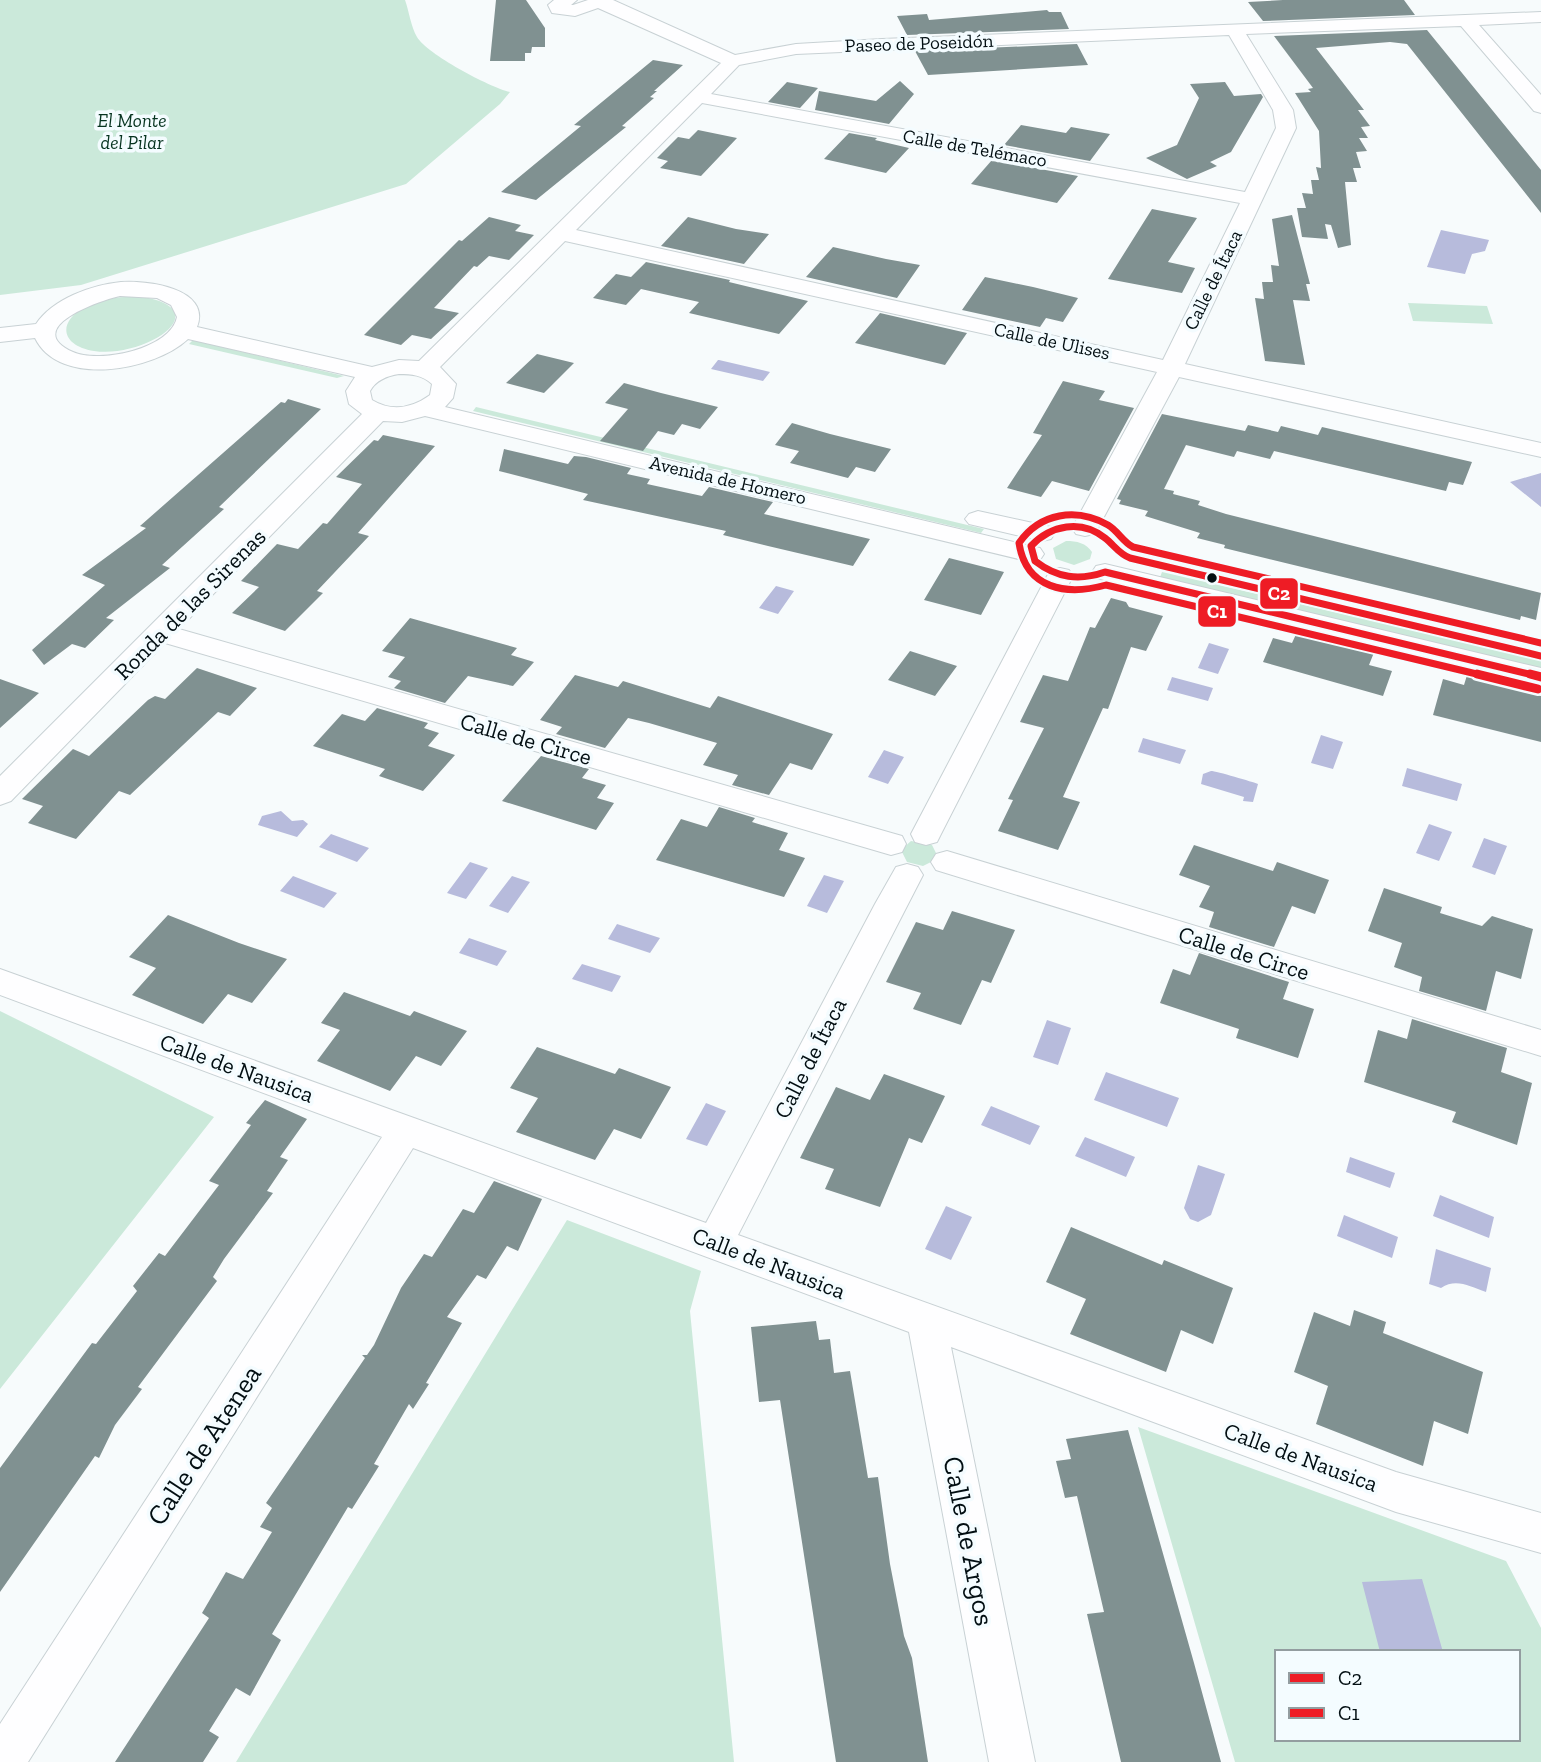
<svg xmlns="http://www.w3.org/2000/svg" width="1541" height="1762" viewBox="0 0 1541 1762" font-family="'Zilla Slab',serif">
	<rect width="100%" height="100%" fill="#f7fbfc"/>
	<!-- green -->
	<path fill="#cbe9da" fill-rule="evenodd" d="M0,0h405c4,11 6,27 12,37 10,17 72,50 93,55l-10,12 -94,80 -325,101 -81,10z
		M138,296c85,13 5,63 -44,55 -32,-5 -38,-28 -9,-44 17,-9 35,-10 53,-11z
		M1408,303l79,3 6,18 -80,-3z
		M192,341h5l147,35 -7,2 -148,-34z
		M476,407l508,122 -3,4 -508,-122z
		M1066,541c11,0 20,2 26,11l-2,7 -16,6 -18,-6 -3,-11z
		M1162,572l379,88v10l-382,-90z
		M911,841l21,4 4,8 -3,8 -10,5 -16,-4 -6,-12z
		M0,1011l214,106 -214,272z
		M567,1220l134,51 -11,40 44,451h-498z
		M1138,1427l368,134 35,67v134h-306zM1277,1652h241v87h-241z"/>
	<!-- water -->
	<path fill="#b7bbdc" d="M1441,230l48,10 -4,11 -13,3 -7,20 -38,-7z
		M718,360h1l51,12 -7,9 -52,-12z
		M1541,473v34l-31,-25z
		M776,586l18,5 -16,23 -19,-6z
		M1209,643l20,6 -11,25 -20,-6z
		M1172,677l41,11 -5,13 -41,-11z
		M1321,735l22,7 -10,27 -22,-6z
		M1143,738l43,12 -6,14 -42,-12z
		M884,750l20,7 -16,27 -20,-7z
		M1407,768l55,16 -5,17 -55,-15z
		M1211,771c5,0 42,11 47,13l-5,18 -10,-1 1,-4 -43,-13 2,-10z
		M281,811l11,10 11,-1 5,4 -11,13 -39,-12 4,-9z
		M1429,824l23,8 -13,29 -23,-8z
		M331,834l38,14 -12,14 -38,-15z
		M1484,838l23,8 -12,29 -23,-8z
		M470,862l18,6 -22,31 -19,-6z
		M824,875l20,6 -17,32 -20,-7z
		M293,876l44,17 -13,15 -44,-17z
		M512,876l18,6 -22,31 -19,-7z
		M617,924l43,14 -10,15 -42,-14z
		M469,938l38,13 -10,15 -38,-13z
		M582,964l39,12 -9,16 -40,-13z
		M1047,1020l24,8 -13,37 -25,-8z
		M1106,1072l73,26 -12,29 -73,-27z
		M706,1103l20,8 -19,35 -21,-7z
		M991,1106l49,20 -10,19 -49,-20z
		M1085,1137l50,20 -9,20 -51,-21z
		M1350,1157l45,16 -5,15 -44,-16z
		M1198,1165l27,9 -14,41 -13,7 -8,-3 -6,-11z
		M1440,1195l54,22 -5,21 -56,-22z
		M946,1206l26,11 -21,43 -26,-11z
		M1344,1215l54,22 -6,21 -55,-22z
		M1436,1249l55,19 -5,24c-17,-6 -30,-14 -45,-4l-12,-4z
		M1422,1579l21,73h-63l-18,-70z"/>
	<!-- building -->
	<path fill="#809191" d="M496,0h30l19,28v19h-13l-1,6h-6v8h-35z
		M1283,0h121l11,15 -152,6 -15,-19z
		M1047,10l2,2h12l8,17 -162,6 -10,-19 30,-2 2,6z
		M1427,30l114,140v43l-134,-169 -17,-2 -74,6 48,62h-6l12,16 -9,1 7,11h-9l8,13 -11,1 5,16h-8l4,14h-12l6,63 -13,3 -7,-23 -6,-1 3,15 -26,-2 -5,-29h9l-4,-15 11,1 -2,-14h8l-3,-13 5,1 -2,-37 -24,-38 16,-1 -3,-3 5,-1 -39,-52z
		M1077,44l11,21 -160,10 -13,-24z
		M653,60l30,5 -29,26h3l-7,6 4,1 -32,28 4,1 -90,73 -35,-8 80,-66 -7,-1z
		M900,81l14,13 -25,30 -74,-14 4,-19 57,10z
		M787,82l31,6 -18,20 -32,-6z
		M1225,82l9,14 27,-2 2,3 -32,55 -21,10 7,4 -30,13 -41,-21 31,-13 22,-47 -9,-14z
		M1021,125l45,8 5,-6 39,7 -20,27 -86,-16z
		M698,130l39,8 -36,38 -41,-8 8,-7 -11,-3 21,-21 11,2z
		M849,133l28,5 -2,2 34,8 -23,25 -62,-14z
		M992,160l86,16 -21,27 -86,-19z
		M1152,209l45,9 -29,44 27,6 -13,25 -74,-14z
		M1292,215l18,69h-4l4,17 -17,-1 12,65 -40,-4 -10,-63 9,1 -2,-17h11l-2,-17 8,1 -7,-47z
		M489,217l32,8 -6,6 19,4 -25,25 -20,-4 -12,11 -3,-1 -40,42 25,5 -28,26 -19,-4 -11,10 -37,-10 95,-95 3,1z
		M688,217l48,12 33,5 -25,30 -83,-18z
		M833,247l53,12 34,6 -23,33 -91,-21z
		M646,262l84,18 -1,2 79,19 -29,33 -90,-21 10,-11 -58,-13 -15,16 -33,-7 23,-24 15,3z
		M985,277l48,10 45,11 -15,24 -17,-4 -6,9 -78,-17z
		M880,313l87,20 -22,32 -90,-22z
		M537,354l37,9 -30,30 -38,-10z
		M1063,381l42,10 -6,9 35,8 -45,83 -37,-10 -11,16 -34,-9 35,-53 -9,-2z
		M624,383l37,10 57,14 -18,22 -18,-5 -8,11 -16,-4 -15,20 -43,-10 28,-32 -23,-6z
		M288,399l33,10 -102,98 5,2 -62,56 8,3 -64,50 8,2 -29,28 -13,-4 -28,21 -12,-15 73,-65 -23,-10 64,-47 -6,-2 141,-124 4,1z
		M1162,414l83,17 3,-6 30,7 3,-6 37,9 4,-8 150,35 -9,23 -14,-3 -3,9 -172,-40 -4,8 -33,-8 -3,6 -48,-12 -22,44 10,2 -1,3 27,7 -2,4 28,9 315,79 -5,27 -15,-4 -1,4 -296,-72 1,-3 -28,-7 3,-5 -55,-17 3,-5 -29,-7 2,-4 -4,-1z
		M792,423l38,11 61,15 -16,23 -19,-5 -8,11 -58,-15 9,-12 -24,-6z
		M383,435l52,11 -77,87 11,3 -52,55 6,2 -38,38 -53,-18 27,-26 -18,-6 36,-37 21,5 25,-26 4,1 35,-40 -26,-7 38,-37 4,1z
		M504,449l64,15 6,-8 12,1 45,11 -4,6 23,5 -3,5 55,12 7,-9 64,15 -9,12 106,25 -17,27 -85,-20 -45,-11 3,-4 -143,-31 5,-6 -89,-23z
		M949,558l55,14 -23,43 -57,-15z
		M1111,598l15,4 3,5 34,9 -17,35 -15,-4 -23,62 -5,-1 -40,89 17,5 -22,48 -60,-19 15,-31 -5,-1 36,-71 -24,-6 23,-47 25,6 22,-54 5,1z
		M410,618l107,30 -6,7 23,7 -21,24 -45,-10 -23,27 -51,-15 7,-7 -13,-4 17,-20 -23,-6z
		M1298,630l77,20 -6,15 23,6 -9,25 -120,-34 10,-24 19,5z
		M910,651l47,15 -22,30 -47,-16z
		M197,668l60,20 -27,28 -12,-4 -88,83 -11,-4 -43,48 -48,-16 15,-17 -21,-7 51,-50 16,7 59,-56 7,-4 10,3z
		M1468,672l30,7 -2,5 45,12v46l-108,-27 10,-36 21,6z
		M575,675l43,12 5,-6 87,27 8,-12 115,38 -21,36 -22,-7 -21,32 -37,-10 6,-10 -35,-10 14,-22 -68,-20 -21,-5 -23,30 -49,-14 6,-7 -22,-7z
		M0,679l39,14 -39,35z
		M377,708l51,15 -4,5 15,5 -11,13 27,9 -32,36 -44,-15 6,-7 -72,-23 29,-32 23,7z
		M541,756l48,13 -7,9 24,7 -9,13 17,5 -18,27 -94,-29z
		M719,807l36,11 -3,4 36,11 -9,17 26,8 -21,39 -128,-37 25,-41 26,8z
		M1194,845l79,26 4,-9 52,18 -14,34 -23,-8 -18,41 -65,-20 5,-15 -15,-5 11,-21 -31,-11z
		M1384,888l58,19 -2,6 42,13 10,-10 41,13 -12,50 -25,-8 -10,40 -67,-20 3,-14 -28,-10 8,-24 -34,-12z
		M952,911l63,19 -24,53 -9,-3 -21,45 -48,-16 8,-16 -35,-11 30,-60 27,8z
		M168,915l71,28 48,16 -35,44 -24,-9 -25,30 -71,-29 24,-27 -27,-11z
		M1199,953l90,29 -6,17 31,10 -16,49 -62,-20 3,-9 -79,-26 13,-34 17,6z
		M344,992l66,24 4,-5 53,20 -26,35 -25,-10 -26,35 -73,-30 23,-31 -19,-7z
		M1412,1019l95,29 -6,24 31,11 -15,62 -65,-23 4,-10 -92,-30 14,-52 29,9z
		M537,1047l78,27 4,-6 52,19 -30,52 -27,-10 -19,31 -79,-28 22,-34 -28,-10z
		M884,1074l61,22 -23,47 -13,-5 -29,69 -55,-18 9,-20 -34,-11 36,-71 34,13z
		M265,1100l42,19 -27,38 8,3 -21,31 6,2 -49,66 -11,18 4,4 -79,106 4,2 -27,36 -16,33 -4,-2 -95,136v-124l92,-125 4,1 41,-53 -4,-5 26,-33 6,3 54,-71 -10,-4 42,-56 -5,-2z
		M494,1181l48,18 -24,52 -11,-5 -21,33 -9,-4 -30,42 15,6 -36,60 3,1 -16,25 -4,-5 -35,60 5,2 -27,43 -4,-2 -76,127 9,6 -31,56 -14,-8 -27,43 10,6 -16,25h-88l94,-144 -7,-5 24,-41 17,7 29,-47 -12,-5 12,-19 -6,-5 99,-145 -3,-3h5l7,-10 27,-57 23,-34 8,3 31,-48 11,4z
		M1071,1227l91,38 2,-5 69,28 -20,56 -32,-14 -15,42 -96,-38 16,-35 -40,-17z
		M1354,1310l32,12 -3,11 100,39 -15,62 -34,-13 -11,45 -107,-42 12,-38 -34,-14 20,-60 36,14z
		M816,1321l3,19 11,-1 4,34 16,-2 18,107 10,-1 12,87 14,72 8,22 16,104h-92l-56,-362 -21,2 -8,-75z
		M1128,1430l66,233 27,99h-100l-34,-148 17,-2 -27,-116 -12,2 -9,-37 15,-2 -5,-20z"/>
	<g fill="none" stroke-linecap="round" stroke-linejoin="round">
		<!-- street casing -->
		<g stroke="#c8d1d4" stroke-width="2">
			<path id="street" d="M554,0h23l-6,5h2l15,-5h25l122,55 61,-11 86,-5 659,-27v10l-62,3 62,70v18l-7,-2 -73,-85 -215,8 47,76 3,18 -111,236 356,79v14l-362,-80 -81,151 -4,6 -9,2 -9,-2 -4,-6 85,-156 -592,-131 -125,126 16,17 -3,14 -8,9 586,139 9,2 4,6 -4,6 -9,2 -606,-146 -23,6 -19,-1 -204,208 723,207 4,8 -4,8 -11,3 -726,-212 -154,158 -11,4v-29l362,-362 -13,-10 -3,-13 9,-14 -167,-38c-34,32 -129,49 -153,-1l-35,4v-14l36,-4c17,-25 55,-39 85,-42 25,-2 91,6 76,45l175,40 27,-7 20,1 302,-298 -123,-55 -23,8 -23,-3 -4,-8zM1229,35l44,75 3,18 -31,64 -534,-98 28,-29 57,-11zM702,103l538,100 -77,157 -587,-130zM120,296l37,2 14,7 6,12c-6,32 -78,47 -104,35 -53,-24 28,-52 47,-56zM399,374c13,0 23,1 33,10l-2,11c-18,13 -38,17 -58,5l-2,-9c6,-11 17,-15 29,-17z
				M978,511l73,16 4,6 -4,6 -9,2 -73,-17 -4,-5 4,-5z
				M1105,564l436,104v18l-445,-108 -4,-6 4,-6z
				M1060,568l9,2 4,6 -132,258 -4,8 -11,3 -11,-3 -4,-8 136,-258 4,-6z
				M947,851l594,179v26l-605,-186 -5,-8 5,-8z
				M907,864l11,3 5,8 -185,360 658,237 145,41v40l-145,-41 -445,-165 84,415h-46l-80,-430 -496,-184 -385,614h-28v-38l382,-587 -382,-142v-26l706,254 169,-319 21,-37z"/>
		</g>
		<!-- street -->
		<use href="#street" fill="#fefeff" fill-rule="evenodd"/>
		<!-- bus-1-far1 casing -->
		<g stroke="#f4fcff" stroke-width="11">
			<path id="bus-1-far1" d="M1537,676l-432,-104c-26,9 -48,6 -70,-11l-4,-15c20,-21 50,-27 74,-8 9,7 14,16 25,20l411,98"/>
		</g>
		<!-- bus-1 casing -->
		<g stroke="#f4fcff" stroke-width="14">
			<path id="bus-1" d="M1530,674l11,3"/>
		</g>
		<!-- bus-2-far1 casing -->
		<g stroke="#f4fcff" stroke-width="11">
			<path id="bus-2-far1" d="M1485,676l-379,-91c-40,11 -80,4 -87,-42 21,-30 57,-36 89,-18 10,6 15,17 25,22l408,96"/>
		</g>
		<!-- bus-2 casing -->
		<g stroke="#f4fcff" stroke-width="14">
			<path id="bus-2" d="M1477,674l61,15"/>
		</g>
		<!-- bus-1-far1 -->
		<use href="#bus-1-far1" stroke="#ee1c25" stroke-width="7"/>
		<!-- bus-1 -->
		<use href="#bus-1" stroke="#ee1c25" stroke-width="9"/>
		<!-- bus-2-far1 -->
		<use href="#bus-2-far1" stroke="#ee1c25" stroke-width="7"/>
		<!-- bus-2 -->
		<use href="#bus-2" stroke="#ee1c25" stroke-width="9"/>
	</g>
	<!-- markers -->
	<circle fill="#020e12" stroke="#f4fcff" stroke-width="2.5" cx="1212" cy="578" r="6"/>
	<g text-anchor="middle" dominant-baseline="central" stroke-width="7" stroke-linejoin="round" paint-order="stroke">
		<!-- far-street labels -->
		<g font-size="19" fill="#020e12" stroke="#f4fcff">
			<text transform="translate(919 43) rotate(-2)">Paseo de Poseidón</text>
			<text transform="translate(975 148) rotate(10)">Calle de Telémaco</text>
			<text transform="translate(1213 280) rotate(-64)">Calle de Ítaca</text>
			<text transform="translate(1052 341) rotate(12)">Calle de Ulises</text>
			<text transform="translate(728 480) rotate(13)">Avenida de Homero</text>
		</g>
		<!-- far-park labels -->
		<g font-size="19" font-style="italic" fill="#073420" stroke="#f4fcff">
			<text x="132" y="120">El Monte<tspan x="132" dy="22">del Pilar</tspan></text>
		</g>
		<!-- street labels -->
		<g font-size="23" fill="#020e12" stroke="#f4fcff">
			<text transform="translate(190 604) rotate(-45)">Ronda de las Sirenas</text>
			<text transform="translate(526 739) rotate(16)">Calle de Circe</text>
			<text transform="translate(1244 953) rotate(17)">Calle de Circe</text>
			<text transform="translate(810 1058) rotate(-63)">Calle de Ítaca</text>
			<text transform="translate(237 1068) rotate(20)">Calle de Nausica</text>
			<text transform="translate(769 1263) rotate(21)">Calle de Nausica</text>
			<text transform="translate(1301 1457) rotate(20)">Calle de Nausica</text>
		</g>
		<!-- near-street labels -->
		<g font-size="28" fill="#020e12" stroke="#f4fcff">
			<text transform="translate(204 1445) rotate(-57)">Calle de Atenea</text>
			<text transform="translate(969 1541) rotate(79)">Calle de Argos</text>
		</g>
	</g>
	<g stroke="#f4fcff" stroke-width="2.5">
		<rect x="1259" y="577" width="40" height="33" rx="7" fill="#ee1c25"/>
		<rect x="1197" y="595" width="40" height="33" rx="7" fill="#ee1c25"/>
	</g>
	<g font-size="19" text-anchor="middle" font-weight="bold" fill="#fff">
		<text x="1279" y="600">C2</text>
		<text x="1217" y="618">C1</text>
	</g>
	<!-- legend -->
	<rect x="1275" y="1650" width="245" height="91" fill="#f4fcff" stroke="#939da0" stroke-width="2"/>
	<rect x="1289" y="1673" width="35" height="10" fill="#ee1c25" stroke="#939da0" stroke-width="2"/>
	<text x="1338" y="1685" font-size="21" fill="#020e12">C2</text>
	<rect x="1289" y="1708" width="35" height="10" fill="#ee1c25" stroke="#939da0" stroke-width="2"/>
	<text x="1338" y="1720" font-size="21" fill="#020e12">C1</text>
</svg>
